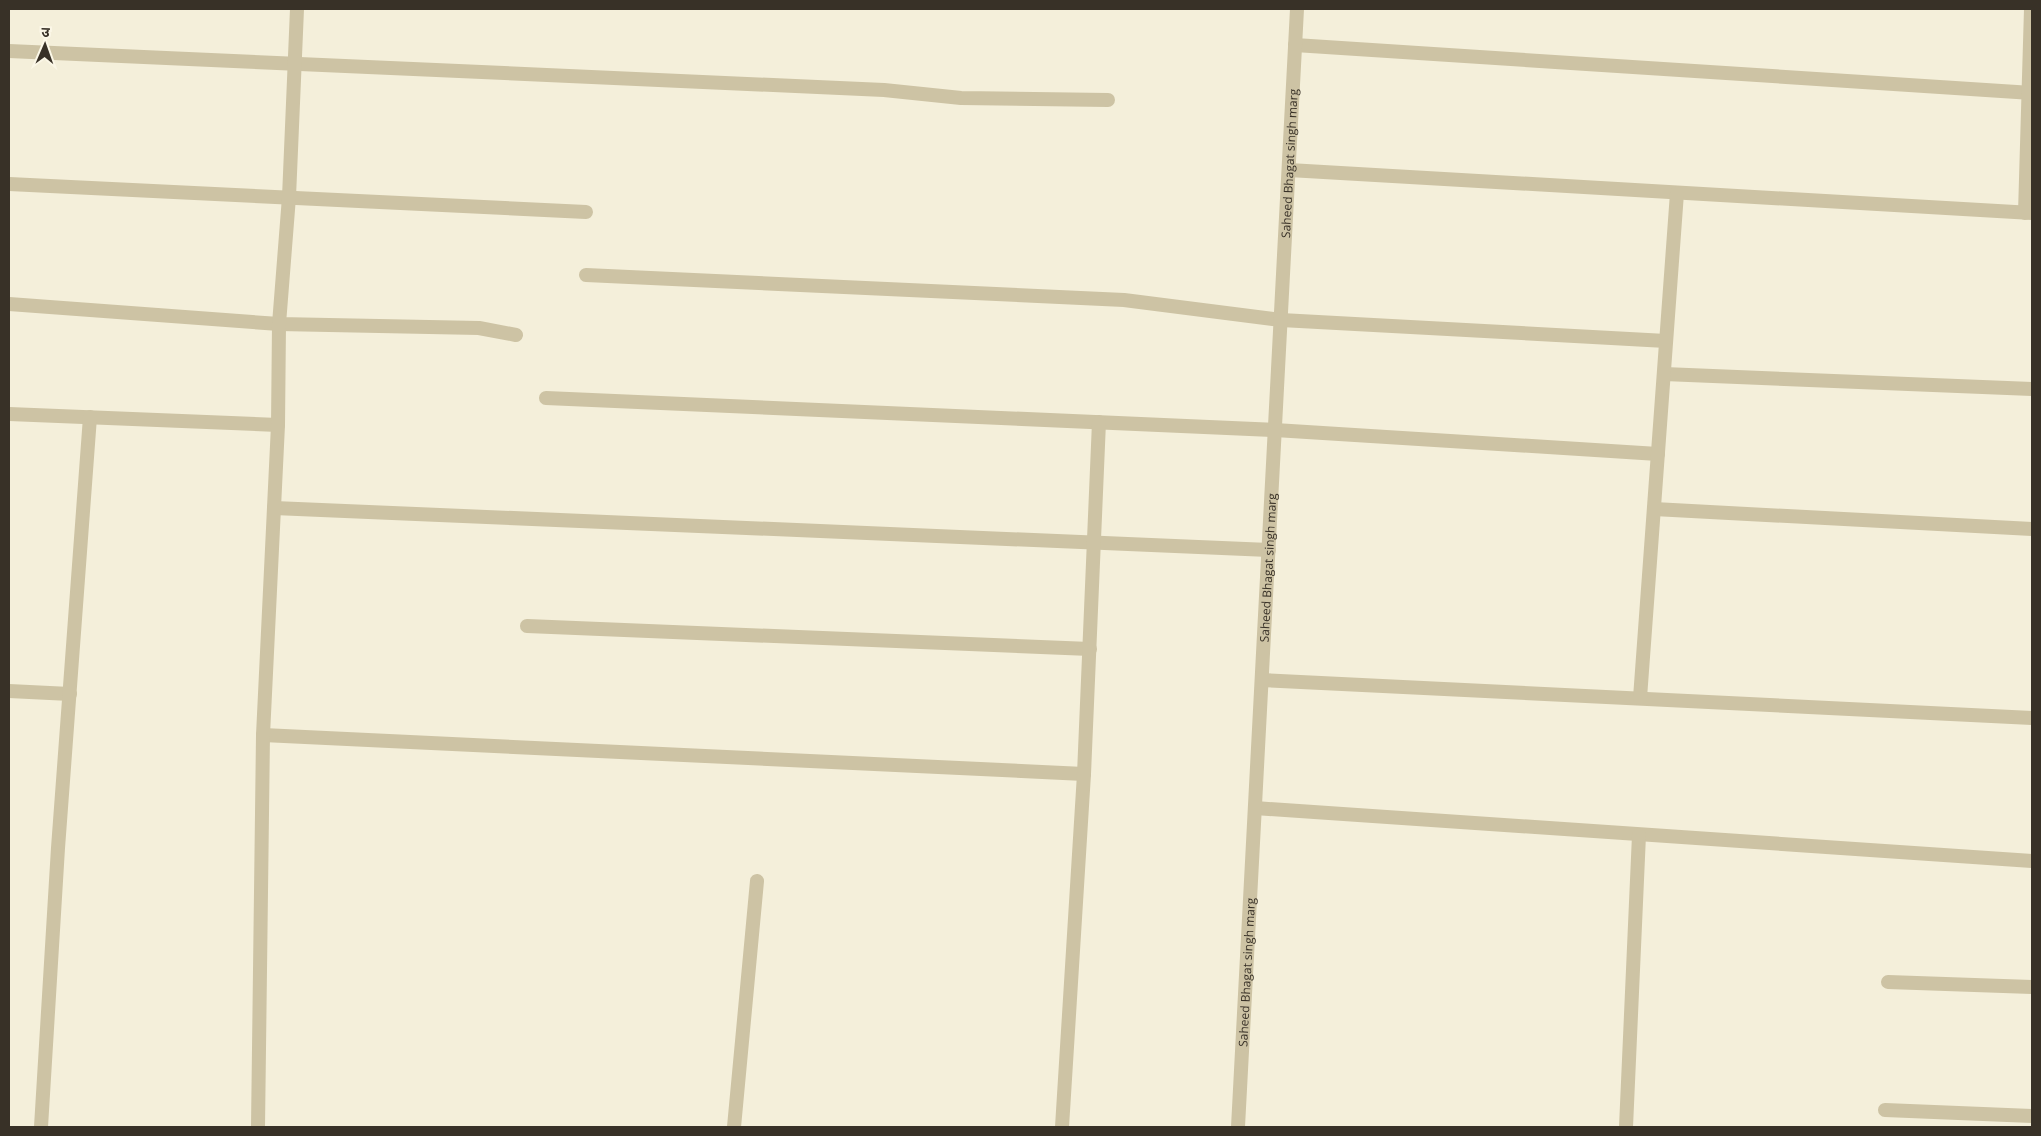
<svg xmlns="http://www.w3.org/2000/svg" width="2041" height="1136" viewBox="0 0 2041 1136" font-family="'Open Sans','Noto Sans Devanagari',sans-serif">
	<rect width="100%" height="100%" fill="#f4efda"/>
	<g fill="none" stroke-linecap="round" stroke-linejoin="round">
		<!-- minor -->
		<g stroke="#cdc3a4" stroke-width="14">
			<path d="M1295,45l737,48"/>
			<path d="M9,51l875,39 77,8 147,2"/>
			<path d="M1289,170l743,43"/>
			<path d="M9,184l577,28"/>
			<path d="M2025,213l6,-204"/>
			<path d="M586,275l538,25 157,20 385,21"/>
			<path d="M9,304l270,20 200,4 37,7"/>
			<path d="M1664,374l368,15"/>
			<path d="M546,398l729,32 383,24"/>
			<path d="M9,414l269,11"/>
			<path d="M274,508l995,42"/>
			<path d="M1654,509l378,20"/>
			<path d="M527,626l563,23"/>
			<path d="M1262,680l770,38"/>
			<path d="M9,691l61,3"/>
			<path d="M1640,698l37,-505"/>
			<path d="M263,735l821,39"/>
			<path d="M1255,808l777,53"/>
			<path d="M1888,982l144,5"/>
			<path d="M1885,1110l147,6"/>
			<path d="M41,1127l17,-279 32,-431"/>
			<path d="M258,1127l5,-392 15,-310 1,-101 10,-127 8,-188"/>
			<path d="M734,1127l23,-246"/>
			<path d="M1062,1127l22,-353 15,-352"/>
			<path id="s1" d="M1238,1127l59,-1118"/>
			<path d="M1626,1127l13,-292"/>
		</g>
	</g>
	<g text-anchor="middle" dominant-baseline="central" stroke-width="4" stroke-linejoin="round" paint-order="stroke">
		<!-- street labels -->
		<g font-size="12" fill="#383127" stroke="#fbf7e7">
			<text stroke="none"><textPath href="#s1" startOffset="965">Saheed Bhagat singh marg</textPath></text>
			<text stroke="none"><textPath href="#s1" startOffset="560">Saheed Bhagat singh marg</textPath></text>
			<text stroke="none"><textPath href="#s1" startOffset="155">Saheed Bhagat singh marg</textPath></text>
		</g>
	</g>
	<!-- border -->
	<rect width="2041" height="1136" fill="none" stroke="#383127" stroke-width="20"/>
	<!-- north arrow -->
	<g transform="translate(45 45) rotate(2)" stroke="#fbf7e7" stroke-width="4" paint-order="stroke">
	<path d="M0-4L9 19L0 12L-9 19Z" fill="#383127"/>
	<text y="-8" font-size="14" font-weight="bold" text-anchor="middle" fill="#383127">उ</text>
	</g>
</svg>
